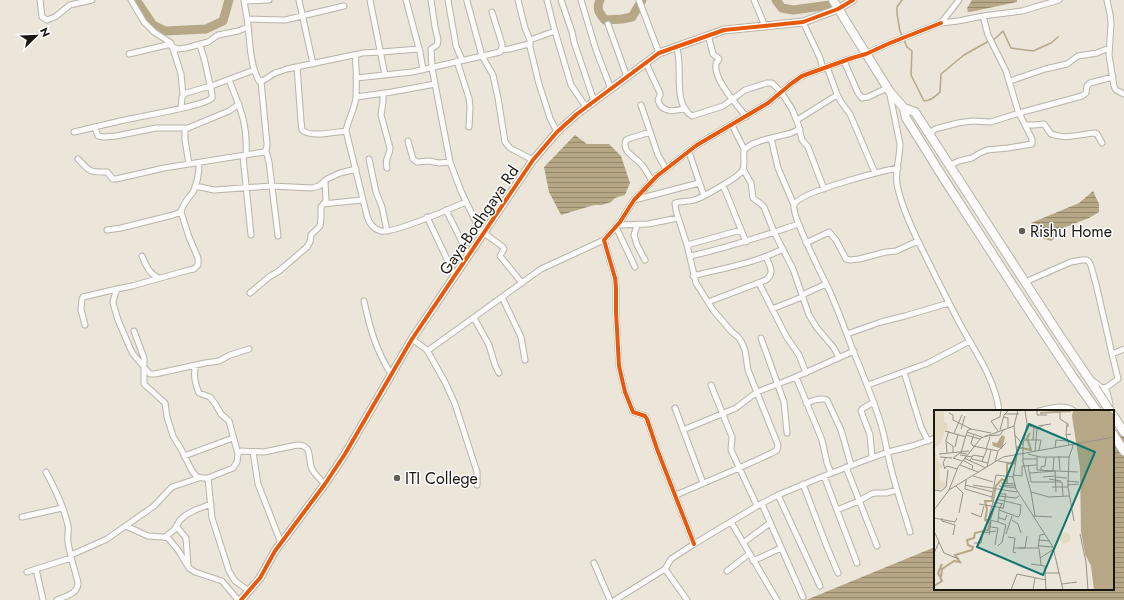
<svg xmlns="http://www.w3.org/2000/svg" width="1124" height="600" viewBox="0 0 1124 600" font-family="Jost,sans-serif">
	<defs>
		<pattern id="water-rules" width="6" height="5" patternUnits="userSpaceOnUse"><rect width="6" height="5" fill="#b6a886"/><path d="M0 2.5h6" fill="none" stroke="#93886c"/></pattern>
	</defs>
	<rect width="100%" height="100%" fill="#ebe5da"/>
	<!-- water -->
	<path fill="url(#water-rules)" d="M972,0h45v2l-47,10h-2l-1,-4z
		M575,135l12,9h22l12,12 9,27 -5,12 -10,3 -4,4 -9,3h-8l-33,10 -12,-23 -5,-25z
		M1093,191l6,13v8l-10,6 -26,10 -3,3v3l-9,7 -15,-5 -5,-13 48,-20z
		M1124,430v170h-318l129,-53v42h178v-152z"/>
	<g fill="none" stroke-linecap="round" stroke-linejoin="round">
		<!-- stream -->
		<path stroke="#b6a886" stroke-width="1.5" d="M902,0l-5,7v7l3,17 7,16 5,4 -1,24 13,26c7,0 12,-5 16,-9l1,-18 23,-19 25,-14
			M993,40l4,-3 6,-6 8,17 22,3 18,-8 7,-6"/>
		<!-- river -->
		<path stroke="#b6a886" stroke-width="9" d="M136,0l17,25 12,6 41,-2 17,-8 6,-21
			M600,0c-4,9 -1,13 5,20l17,-1 10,-2 10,-17
			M776,0l6,8 11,2 37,-5"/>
		<!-- street casing -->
		<g stroke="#b8b4ab" stroke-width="7">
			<path id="street" d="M40,0l2,17 5,3 8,-3 15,-12 22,-5
				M131,0l13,22 10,10 17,11 5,15 5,16 2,21
				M244,0c1,8 3,17 4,25 2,19 2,39 11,56l5,-1 11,-7 12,-4 71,-15
				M299,0l14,64
				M370,0l15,75
				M406,0l14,52 3,18
				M431,0l4,27 3,13 -1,5 -6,4 1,19 18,94 11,29 21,44
				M448,0l8,46 6,14
				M518,0l7,28 5,12v7l9,37 11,34 7,14
				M547,0l7,28 17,57 15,22
				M561,0l11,32 2,10 20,59
				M581,0l15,50 15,39
				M639,0l20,53
				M754,0l11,26
				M959,0l-18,23 17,-2 25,-5 39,-5 37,-11
				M1107,0l3,14 1,10 -2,31 5,31 2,4 8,4
				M245,1l24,-1
				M467,1l15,55 11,19 5,23 7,44 5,6 23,12
				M247,19l38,1 59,-14
				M803,22l17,36 3,11
				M608,24l19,53
				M708,35l5,19 6,5 -1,2 -2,2c-3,17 21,41 30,54
				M530,40l25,-9
				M677,47c1,6 2,12 2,19 1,15 -3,40 13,50l31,-10 22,-16 22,-7h5l9,9 11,17 6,15 4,16 6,7 16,42
				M419,49l-38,3 -19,1 -6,2c-1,5 0,9 0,13 1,10 0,20 0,29 -1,12 -8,22 -10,34l21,85c2,7 6,13 14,15 12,3 71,-23 85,-29
				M502,50l7,-1 20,-5
				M129,54l38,-9h3l7,4 9,-1 22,-6 10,-7 20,-4 10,-4
				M457,61l12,37 1,9 -1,20
				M844,61l14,32 4,5 6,-1 19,-9
				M646,63l14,30v2l-2,5c3,13 17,12 27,8
				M297,67l4,54 1,9c9,8 33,2 44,1
				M827,67l10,27 4,8 9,12 25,59
				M356,78l56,-6 88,-20 2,-5v-3l-10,-32
				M229,80c11,27 19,45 17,75
				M1010,81l35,-12 22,-5 11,-8 19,-3 12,-5
				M383,94v8l-2,13 9,33c0,9 -6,9 -3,20
				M890,95l10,49c0,13 -5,27 -3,40 4,22 15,45 25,65 14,28 28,57 43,84 14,24 31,50 34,78
				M356,97l36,-5 43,-8
				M641,105l17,50 8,14
				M181,108l1,-11 4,-4 28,-8 40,-15
				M797,120l40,-25
				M732,125l12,24
				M1025,125h9l10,-1 7,10c15,6 28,0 44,-1l2,1 5,9
				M95,128l3,8 6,1 12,-1 40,-8h32l41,-17 10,-7
				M185,129v11l4,24
				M74,132c14,-3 28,-7 42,-10 17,-5 87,-15 96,-24v-4l-7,-32 -5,-17
				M650,132l-22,7 -2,1c-5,12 10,17 16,25 4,5 7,11 10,16
				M929,134l6,-5 23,-6 14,-2 19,1 28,-9 63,-17 4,-3 1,-7 3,-3 23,-6
				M771,138l7,30 16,37
				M408,141l5,18 4,3 12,-1 10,2 11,-1
				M266,151l3,11 9,74
				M689,152l15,44
				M243,156l8,79
				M78,159c13,14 12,13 29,13l6,7h3l48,-11 100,-16c3,-2 3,-5 3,-8l-6,-63
				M369,159l7,33 6,15 5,24
				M950,165l9,-4 13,-3 8,-5 7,-3 21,-2 24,-4v-5l-14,-28 -12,-40 -18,-36 -5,-19
				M898,168c-16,3 -100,24 -104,37 -3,10 30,74 36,87 8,18 15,37 22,56 10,24 20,48 28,73 5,15 7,32 11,47 5,22 13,43 19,64
				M743,169l8,14 2,15 8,6 3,3 10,25 19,37 16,46 8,13 17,20 5,10
				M723,185l23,57
				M195,186l19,4 57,-4 41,2 7,-2 8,-7 13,-6 16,-4
				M634,200l65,-17
				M323,204l39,-4
				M446,210l23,46
				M427,217l28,59
				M618,225l30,-1 30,-6
				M637,225l-3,10 3,10 8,15
				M616,227l19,40
				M107,230l14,-2 52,-13 8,-3c2,-9 7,-13 12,-20 5,-10 6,-19 6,-29
				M484,233l19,14 1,2 -4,7 22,27
				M806,243l23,-11 7,8 10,19 4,1 9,-1 27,-7 10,-1 22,-10
				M687,245l54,-15
				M142,256c4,9 7,18 17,22
				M690,256c38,-8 72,-20 109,-32
				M693,276c31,-8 62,-13 90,-27
				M1025,282l46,-20 11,-2h5l2,2 2,4 5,18 16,70
				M759,283l27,53 13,19 7,18
				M117,289l-4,12v2l5,17 12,28 3,6 17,20h5l50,-11 14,-2 11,-6 19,-6
				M250,293l19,-16 10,-6 28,-24 3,-5 1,-7 9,-9 1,-8v-11l5,-6 -1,-20
				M502,297l19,40 4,23
				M364,301c6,28 12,49 27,73
				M708,302l58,-22c9,-7 4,-14 0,-23
				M772,309l30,-12 2,-3 22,-10
				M474,318l15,27 6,20 4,8
				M85,325l-4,-15 1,-11 1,-2 34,-8 15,-3 57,-16 5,-1 4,-4v-7l-9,-21 -8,-25
				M134,331l10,27v26l21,19 2,14 6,19 8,13 11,22 5,6 6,1h5l25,-10 4,-6 1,-8 3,-3 23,1 33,-7c17,0 10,14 15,24 3,6 8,10 13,15
				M847,334l34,-12 24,-6 44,-13
				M761,338l23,64 3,31
				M412,339l15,11 3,-1 104,-75 7,-5 63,-29
				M427,350l18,32 10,22 22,68v13
				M196,365c-3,9 -1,19 3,28l11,4 6,8 5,9 8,7 9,33
				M904,372l17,55 7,14
				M796,377l26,63 5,23 4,10
				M1093,381l9,7 5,-1 11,-8 -6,-25 12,-5
				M711,385l21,52 -1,13 26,56
				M868,385l60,-22 42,-22
				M806,403c7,-2 15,-6 21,-3l14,30 10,35
				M675,408l28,75
				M1039,411c11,-3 25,-7 35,0
				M1102,411l8,-7 -3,-12 -5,-4
				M683,430l53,-22 21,-16 34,-13 63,-28
				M253,452l5,32 23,59
				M184,456l49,-18
				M872,457l-2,-22 -9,-24 1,-2 12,-7
				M846,467l31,79
				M46,472c8,15 19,38 22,54 1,5 -1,10 0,16 2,14 7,28 10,41 0,11 -13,13 -21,17
				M824,476l33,87
				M208,478l4,40 17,53 6,10 14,10
				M803,484l24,63 11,26
				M676,495l63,-27 33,-15 5,-3 1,-5 -30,-75 -3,-20 -4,-9 -3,-4 -7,-6 -18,-21 -17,-27 -9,-38 -11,-34 -1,-8c6,-2 13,-1 19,-3 8,-2 45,-23 49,-30 2,-5 0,-13 1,-19 5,-10 33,-14 44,-17 4,-1 8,-3 12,-5
				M778,495l42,91
				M762,504l41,93
				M837,510l22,-9 12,-7 4,-1h11l11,-3
				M22,517l40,-9
				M731,522l46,78
				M126,526l22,10 15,1 5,1 10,12 11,18 6,4 27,9 16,19
				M177,527l9,11 2,28
				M165,537l9,-7 6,-10 6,-5 9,-5 16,-6
				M743,543l27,-20
				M694,544l-37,-95 -10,-30 -2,-3 -12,-4 -8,-20 -6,-26 -3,-54v-25l-1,-9 -11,-38 16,-18 14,-22 23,-24 40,-31 71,-42 24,-20 10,-7 50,-18 14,-4 24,-11 51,-20
				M71,555l36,-16 47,-33 18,-19 27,-9
				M753,561l28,-13
				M594,563l16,37
				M36,569l7,31
				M665,569l22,31
				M727,571l22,-17
				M27,572l44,-14
				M615,600l50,-31 6,-10 23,-15 63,-38 21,-11 46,-19 39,-15 25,-9 24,-6 23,-8"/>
		</g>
		<!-- secondary casing -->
		<g stroke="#b8b4ab" stroke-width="9">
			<path id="secondary" d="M241,600l19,-22 15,-27 50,-67 20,-30 67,-115 121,-179 24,-28 20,-18 82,-61 65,-23 79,-8 35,-13 15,-9"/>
		</g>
		<!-- primary casing -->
		<g stroke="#b8b4ab" stroke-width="10">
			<path id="primary" d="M833,0l17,28 40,64 14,16 2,10 38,61 84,130 45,68 24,34
				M904,108l11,4 141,218 39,58
				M1113,415l11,17
				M1113,434l11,17"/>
		</g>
		<!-- street -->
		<use href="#street" stroke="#fcfbf9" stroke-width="5"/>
		<!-- secondary -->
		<use href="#secondary" stroke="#fcfbf9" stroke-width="7"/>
		<!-- primary -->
		<use href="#primary" stroke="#fcfbf9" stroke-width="8"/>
		<!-- primary-bridge casing -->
		<g stroke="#b8b4ab" stroke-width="10" stroke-linecap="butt">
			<path id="primary-bridge" d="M1095,388l15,23"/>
		</g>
		<!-- primary-bridge -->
		<use href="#primary-bridge" stroke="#fcfbf9" stroke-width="8"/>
		<!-- cycleway casing -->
		<g stroke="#fff" stroke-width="6">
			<path id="cycleway" d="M694,544l-37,-95 -10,-30 -2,-3 -12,-4 -8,-20 -6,-26 -3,-54v-25l-1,-9 -11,-38 16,-18 14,-22 23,-24 40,-31 71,-42 24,-20 10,-7 50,-18 14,-4 24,-11 51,-20
				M241,600l19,-22 15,-27 50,-67 20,-30 67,-115 121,-179 24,-28 20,-18 82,-61 65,-23 79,-8 35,-13 15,-9"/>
		</g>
		<!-- cycleway -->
		<use href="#cycleway" stroke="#e8590c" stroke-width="4"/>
	</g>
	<!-- markers -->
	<g fill="#625e56" stroke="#fff" stroke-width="1.5">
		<circle cx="1022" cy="231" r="4"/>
		<circle cx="397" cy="478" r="4"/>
	</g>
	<g text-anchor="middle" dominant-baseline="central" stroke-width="3" stroke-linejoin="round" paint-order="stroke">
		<!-- street labels -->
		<g font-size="16" fill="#19160f" stroke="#fff">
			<text transform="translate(479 220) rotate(-56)">Gaya-Bodhgaya Rd</text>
		</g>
		<!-- poi labels -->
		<g font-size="16" fill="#19160f" stroke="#fff" text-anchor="start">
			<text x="1030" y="231">Rishu Home</text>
			<text x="405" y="478">ITI College</text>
		</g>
	</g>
	<!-- overview -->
	<g transform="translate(934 410)">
		<rect width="180" height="180" fill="#ebe5da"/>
		<path d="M0,0h17l-7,2v10l3,1 1,7h-3l-4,13 -6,5 2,12 6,7 -4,2 1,11 4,1 2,6 -8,3 -4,-1z" fill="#e3dac4"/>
		<path d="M125.5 128a5.5 5.5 0 1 1 11 0a5.5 5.5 0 1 1-11 0Z" fill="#e3dac4"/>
		<path d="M139,0h36l5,4v176h-20l-3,-24 -6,-12 -4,-22 -1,-64 -8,-52zM68,25l3,2 -3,12 -9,-3 -1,-4 5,1z" fill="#b6a886"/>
		<path fill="none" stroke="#b6a886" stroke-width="2" d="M106,3l31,-2M82,37l15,3 -4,-12 3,-5M7,167l1,-8 12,-8 6,1 -5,-7 17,-5 1,-3 -5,-2 -1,-5 7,-2 1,-5 13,-3 2,-7 -5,-3 2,-11 -2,-8h8l3,-15 6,-7 5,3v-18l7,-2 2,-4M0,176l8,-5 -4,-8 4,-9"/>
		<path fill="none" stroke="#979289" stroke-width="1" d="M84,0l-4,16 3,29 -4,22 3,12 37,58 10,43M103,0v5h10M126,0v9l8,5v3M15,3l4,2v5l18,9 -3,1 -2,5M71,4h14M70,7l4,1v10M93,15l11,4 5,-4M104,16l13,-2M27,19l4,-13M37,19l20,4M66,20l4,-15 5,-5M11,21l21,6M64,21l-7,-10 9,-4 1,-7M33,22l15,5M20,23l8,-18M40,24l-3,9 2,3 25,5M81,25l8,10 4,-21 -2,-14M132,25l1,-12M51,26l15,-1 4,-6M90,30h17l-2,10M99,30l1,-12M13,32l6,4v6M89,35v17l8,30 18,5 20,-1M135,35l-3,-10 5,-1M21,37l3,-13M121,38l1,-8 11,1M52,39l4,-12M101,41l2,-23M13,43l-1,-13 3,-9M27,43l5,-18 14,4M5,44l30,-3M94,44l12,3h29l-1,30 6,34M26,45l12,2M103,46v14l41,2M125,46l1,14M6,47l12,1M135,47l4,-11 -1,-2M30,48l22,10M38,49l16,4M89,49h14M29,50l10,6 -1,3M28,51l-9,-3 7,-5 7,1M36,51l3,-6 11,2M48,51l5,-12M64,51l17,3M61,52l3,-11 8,-8M26,55l18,7M94,55l3,17h31l1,14M53,57l4,-17M10,59l3,-3 10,3M11,59l-2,-6 3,-6M107,60v-3l4,-1 1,-9M119,60l1,-13M121,61l1,21M96,63l25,-2M79,65l9,1v-10l14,-1M39,66l20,6M109,67l12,-1M121,67l12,1M115,69l12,2M32,70l-1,9 27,8v3M133,71l12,1M67,73l14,1M31,75l28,7M39,75l44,7M68,75l14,1M133,75l12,-1M22,76l7,7 -4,20M65,76l17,2M12,77l2,-17M118,77h16M0,80l7,1 5,-4M15,80l9,-23 23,-29 33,-12M97,82l4,24 -2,1M67,84h5l-3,15M65,86l17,2 3,-2M58,87l4,-22 17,2M62,89l25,6M68,93l-3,7 19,7 2,-2 1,-10M45,94l24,4M0,100l15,-20 54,-33 111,-20M37,103l10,4 3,-11M101,106l17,1M64,107l7,3 2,-5M0,108l21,4 2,-4M8,108v3l13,4 -2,10M52,109l12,3 1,-12M54,110l5,-18 10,2M78,110l6,4 3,9M56,111l4,-12M64,112l8,3 -4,17 -4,4M57,117l7,1 -3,17M0,121l5,11 -5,11M72,124l6,-18M146,124l6,28 2,28M55,125l2,-14M74,127l7,1 -2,14 3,1M104,130l12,1M5,132l5,11 15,6M40,133h7l2,-10 13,-2M105,136l14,1M80,138h11l2,-12M85,138h19l2,-13 5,-1M105,138l2,17M106,148l14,-9M97,154l14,2v7h15M111,163l1,17M128,174l15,-2M77,180l6,-16 29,6M99,180l2,-12"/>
		<path fill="#0f766e" fill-opacity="0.15" stroke="#0f766e" stroke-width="2" d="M95,14l66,28 -52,123 -66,-28z"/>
		<rect width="180" height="180" fill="none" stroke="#19160f" stroke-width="2"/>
	</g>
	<!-- north arrow -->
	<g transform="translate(36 36) rotate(67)" stroke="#ffffff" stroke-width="3" paint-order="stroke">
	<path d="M0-3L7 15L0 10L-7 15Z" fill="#19160f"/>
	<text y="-6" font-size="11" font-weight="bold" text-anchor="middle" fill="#19160f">N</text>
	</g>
</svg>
